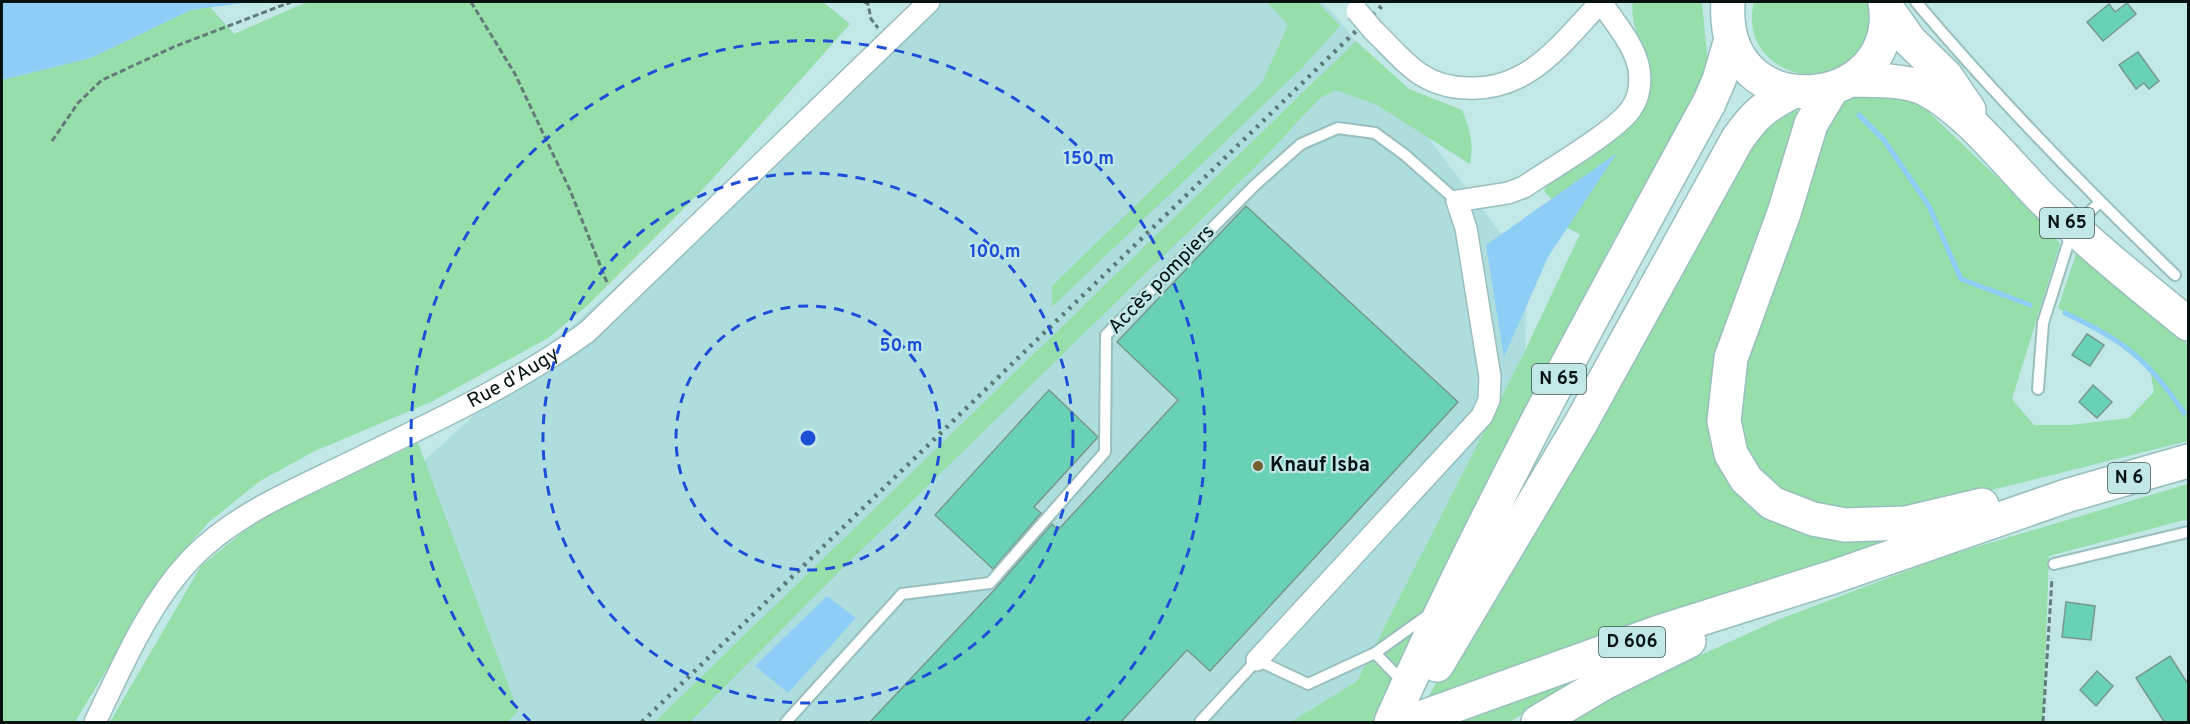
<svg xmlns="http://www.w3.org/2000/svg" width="2190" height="724" viewBox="0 0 2190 724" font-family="Overpass,sans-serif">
	<rect width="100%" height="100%" fill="#c1e7e7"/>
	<!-- built -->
	<path fill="#aedddd" d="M929,2h393l18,19 187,247 -2,83 -168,330 -66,41h-811l-108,-214z"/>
	<!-- green -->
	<path fill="#96deaa" d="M307,2h516l27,22 -143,161 -119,120 -40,33 -117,64 -116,49 -55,30 -51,41 -42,47 -92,153h-73v-642l89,-22 100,-48 19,-3 24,27z
		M1267,2h51l22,24 -39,43 -249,238v-21l210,-203 26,-58z
		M1633,2h69l6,63 -15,38 -78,134 -67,129 -93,189 -77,165 -6,2h-81l66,-41 168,-330 55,-117 -27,-13 9,-11 -18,-19 4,-9c32,-23 116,-67 101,-114 -5,-19 -20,-47 -16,-66z
		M1754,2h116c7,109 -137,84 -116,0z
		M1356,41l53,48 53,21c8,19 12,33 8,54l-93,-59 -41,-15 -16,8 -63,67 -418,407 -149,150h-35z
		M1875,91l39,7 125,119 21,27 -48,155 22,26h37l58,-7 25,-26 -5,-28 -42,-29 -49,-27 19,-57 111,94v96l-256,64 -55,6 -46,-4 -49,-17 -29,-25 -14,-32 -5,-27 42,-143 57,-159z
		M1795,107l6,13 -88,270 49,116 181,18 -519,180 328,-569z
		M418,443l100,268 -11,11h-397l91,-156 57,-46z
		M2188,484v35l-139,37 -6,166h-474l33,-22 178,-81 166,-63z
		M1597,667l-31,22 -57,33h-66z"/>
	<!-- water -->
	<path fill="#8ecdf5" d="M2,2h248l-59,8 -100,48 -89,22z
		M1617,153l-69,104 -44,100 -18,-112z
		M827,596l29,22 -68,75 -33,-27z"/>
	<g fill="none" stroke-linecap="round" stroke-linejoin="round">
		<!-- stream -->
		<path stroke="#8ecdf5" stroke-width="5" d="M1859,115l25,25 45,66 32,73 69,26
			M2065,313c58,27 83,46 119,100"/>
	</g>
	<!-- building -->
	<path fill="#69d2b6" stroke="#76988d" stroke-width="1.5" d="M2127,3l9,11 -33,27 -16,-19 22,-18 6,8z
		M2138,52l21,29 -10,8 -5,-6 -8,6 -17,-24z
		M1246,206l212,196 -248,269 -23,-21 -67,73h-251l127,-135 56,-64 6,6 120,-130 -61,-58z
		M2087,334l17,11 -14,21 -18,-11z
		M2093,385l19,17 -15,16 -18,-16z
		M1049,390l49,47 -64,70 7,6 -48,56 -58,-54z
		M2066,602l29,4 -4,34 -29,-3z
		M2170,656l18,28v39h-23l-29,-45z
		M2097,671l16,15 -17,20 -16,-16z"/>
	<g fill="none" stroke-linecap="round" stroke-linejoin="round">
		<!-- lane casing -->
		<g stroke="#99bebe" stroke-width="14">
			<path id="lane" d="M1916,2c81,96 169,186 259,273
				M2038,389l5,-66 30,-95 27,-26
				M2054,564l134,-32
				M1375,653l29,30
				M786,722l116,-128 88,-11 115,-131 1,-117 149,-150 46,-41 37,-16 37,5 30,22 52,46
				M1200,722l57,-62 51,24 67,-31 56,-40"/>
		</g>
		<!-- street casing -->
		<g stroke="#99bebe" stroke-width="24">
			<g id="street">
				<path d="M1373,30c15,14 30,33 47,44 14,9 31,14 48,14 62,3 94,-46 133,-86"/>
				<path d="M1257,660l225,-244 7,-16 1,-23 -24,-149 -9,-27 51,-8 16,-6c25,-17 92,-56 107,-78 8,-11 10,-26 8,-40 -4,-24 -25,-47 -38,-67"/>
				<path id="s1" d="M95,722c27,-55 53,-118 96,-163 42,-44 101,-68 154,-94 83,-41 167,-78 242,-133l342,-330"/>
			</g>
		</g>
		<!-- primary casing -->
		<g stroke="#99bebe" stroke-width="36">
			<path id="primary" d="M1728,2c-9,128 175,111 157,0
				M1886,7l24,34 36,35 23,34
				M1851,80c23,1 49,-1 72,8 44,21 88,80 123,114 45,44 94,83 142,122
				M1832,89l-21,35 -27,89 -53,145 -7,63 7,33 15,25 26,24 41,16 32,6 61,-2 76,-18
				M1437,665l144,-242 156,-283c18,-26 28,-34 55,-48
				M1391,722c94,-212 207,-416 318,-619l10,-23 12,-41
				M1409,722l250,-90 174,-55 236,-82 119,-34
				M1538,722l66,-39 85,-42"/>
		</g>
		<!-- path -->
		<path stroke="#627c7c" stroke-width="3" stroke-dasharray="6 3" stroke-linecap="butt" d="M471,2l44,72 55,116 38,95
			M864,2l4,2 3,15 7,9
			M52,141l26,-38 24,-23 74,-34 115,-44
			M2043,722l9,-144"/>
		<!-- lane -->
		<use href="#lane" stroke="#fff" stroke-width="10"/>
		<!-- street -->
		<use href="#street" stroke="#fff" stroke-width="21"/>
		<!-- primary -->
		<use href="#primary" stroke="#fff" stroke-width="33"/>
		<!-- rail -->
		<path stroke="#5e7777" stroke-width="4.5" stroke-dasharray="3 6" stroke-linecap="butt" d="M642,722l744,-720"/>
		<!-- street-bridge casing -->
		<g stroke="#99bebe" stroke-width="24" stroke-linecap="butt">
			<path id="street-bridge" d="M1357,11l16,19"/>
		</g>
		<!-- street-bridge -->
		<use href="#street-bridge" stroke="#fff" stroke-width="21"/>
	</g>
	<!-- distance rings -->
	<g fill="none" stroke="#1d4ed8" stroke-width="3" stroke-dasharray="10 8">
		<circle cx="808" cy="438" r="132"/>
		<circle cx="808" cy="438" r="265"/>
		<path d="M530 721A397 397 0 1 1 1086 721"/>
	</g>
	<!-- markers -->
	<circle fill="#73602e" stroke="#c1e7e7" stroke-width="2" cx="1258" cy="466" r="6"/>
	<g text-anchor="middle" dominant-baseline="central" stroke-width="4.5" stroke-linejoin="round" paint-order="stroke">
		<!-- shield labels -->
		<g fill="#c1e7e7" stroke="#3d5252" stroke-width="1.5">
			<rect x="2040" y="208" width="54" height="30" rx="4.5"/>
			<rect x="1532" y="364" width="54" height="30" rx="4.5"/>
			<rect x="2108" y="463" width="42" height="30" rx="4.5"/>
			<rect x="1599" y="627" width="66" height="30" rx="4.5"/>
		</g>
		<g font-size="18" font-weight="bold" fill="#041212">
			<text x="2067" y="223">N 65</text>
			<text x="1559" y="379">N 65</text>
			<text x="2129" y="478">N 6</text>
			<text x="1632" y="642">D 606</text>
		</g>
		<!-- street labels -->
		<g font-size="20" fill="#041212" stroke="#c1e7e7">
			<text transform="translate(1162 280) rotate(-46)">Accès pompiers</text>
			<text stroke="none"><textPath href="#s1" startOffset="561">Rue d'Augy</textPath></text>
		</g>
		<!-- poi labels -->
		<g font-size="20" font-weight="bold" fill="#041212" stroke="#c1e7e7" text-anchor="start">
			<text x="1270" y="466">Knauf Isba</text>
		</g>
	</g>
	<circle cx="808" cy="438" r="9" fill="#1d4ed8" stroke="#c1e7e7" stroke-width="3"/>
	<g font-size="18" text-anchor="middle" font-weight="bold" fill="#1d4ed8" stroke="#c1e7e7" stroke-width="4.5" stroke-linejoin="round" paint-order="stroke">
		<text x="1089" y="164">150 m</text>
		<text x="995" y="257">100 m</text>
		<text x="901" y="351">50 m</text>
	</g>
	<!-- border -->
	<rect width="2190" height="724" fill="none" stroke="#041212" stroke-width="6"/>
</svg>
